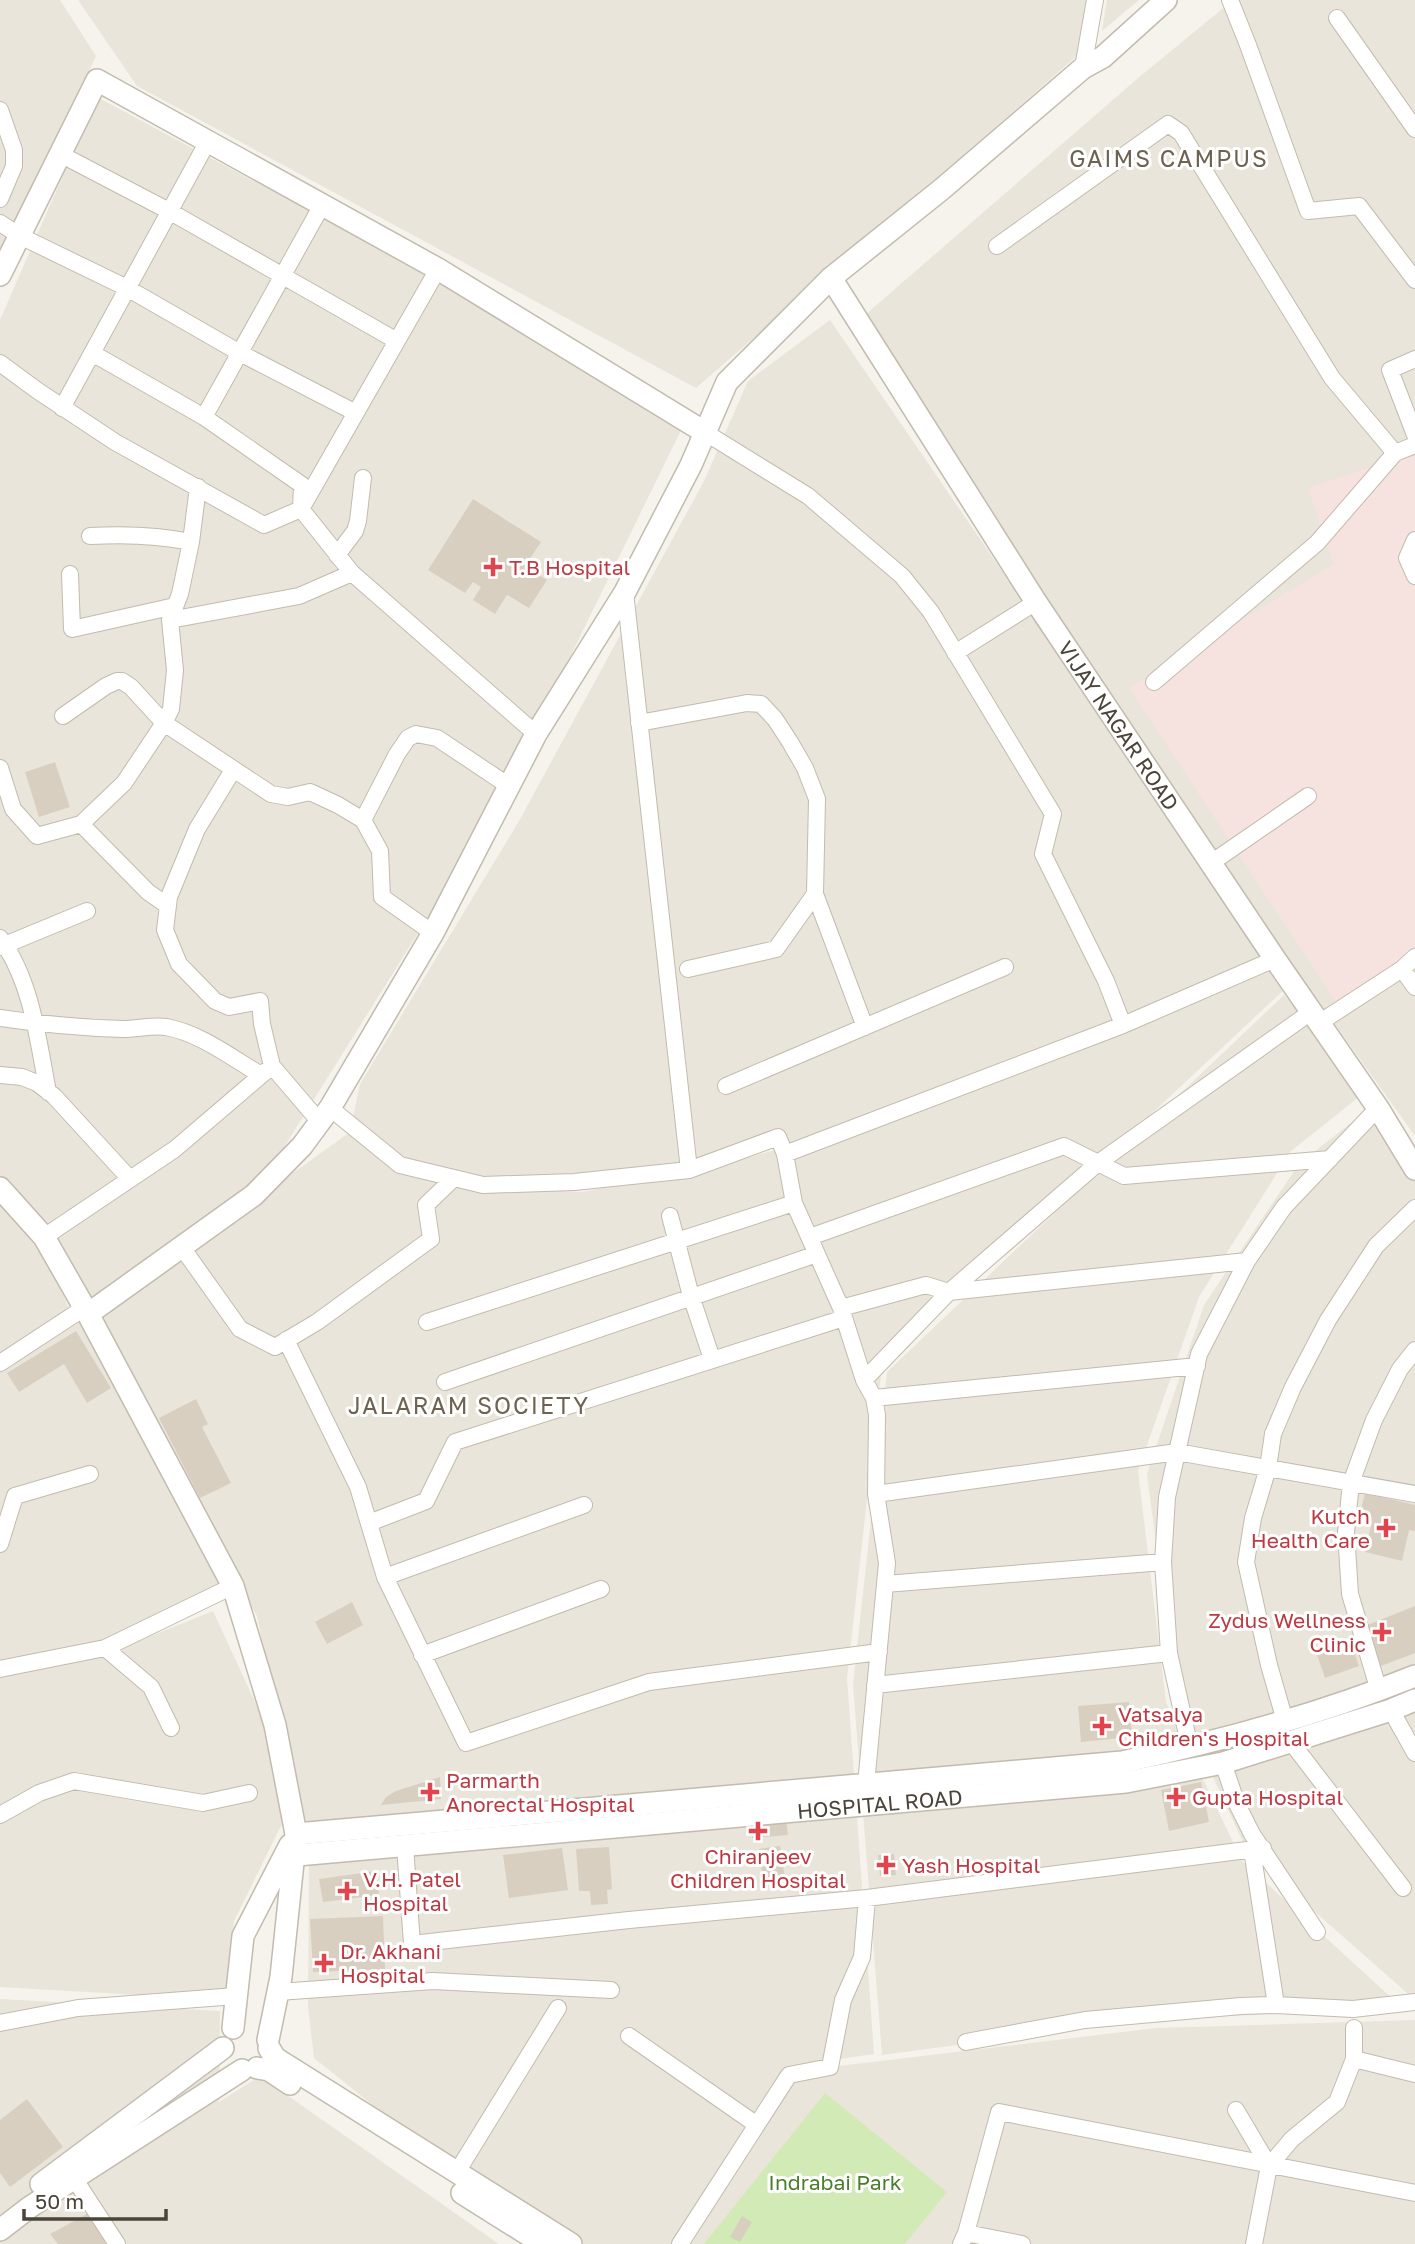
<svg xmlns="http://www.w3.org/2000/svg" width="1415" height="2244" viewBox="0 0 1415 2244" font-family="'Golos Text',sans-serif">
	<rect width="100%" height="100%" fill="#f6f3ec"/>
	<!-- residential -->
	<path fill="#eae5da" d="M0,0h60l36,56 -96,205z
		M78,0h1010l-9,54 -383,334 -559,-302z
		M1107,0h32l-37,31z
		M1233,0h182v1136l-114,-159 -443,-656 279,-242z
		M97,97l592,317 -194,396 -224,358 -176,136 -46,-73 -49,-51v-860z
		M830,320l439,641 -357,150 -196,52 -134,27 -141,-8 -77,-42 76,45 142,7 134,-26 197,-53 357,-150 17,24 -405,379 -35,312 27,376 -83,12 -109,178h-116l-167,-118 -85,-68 -6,-51 1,-144 -52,-247 -162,-300 255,-184 10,-48 159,-263 185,-340 44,-100z
		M1284,995l85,94 -78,62 -92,146 -61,174 28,231 76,159 165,151 -30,-2 -223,9 -272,36 -29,-370 34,-313z
		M1376,1103l39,62v835l-167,-147 -72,-156 -29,-223 57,-169 95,-141z
		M0,1196l39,45 32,72 -71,40z
		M83,1320l143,261 -83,49 -105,31 -38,4v-296z
		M213,1611l55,119 14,94 -48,97 -7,79 -227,-13v-315l41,-2 105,-32z
		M0,1999l220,12 -1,91 41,-26 239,168h-499z
		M1415,2020v224h-725l107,-173 359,-43z"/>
	<!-- medical -->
	<path fill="#f6e3e0" d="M1415,453v504l-78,46 -208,-315 205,-124 -26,-76z"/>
	<!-- green -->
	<path fill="#d2eab5" d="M825,2093l122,99 -42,52h-201z"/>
	<!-- building -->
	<path fill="#d8cfc1" d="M473,499l68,43 -16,24 22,14 -18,28 -22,-13 -12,19 -22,-14 8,-13 -8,-5 -8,11 -37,-23z
		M55,762l15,45 -31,10 -14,-45z
		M76,1331l35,57 -24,15 -23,-39 -45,28 -12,-19z
		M196,1399l12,25 -6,3 29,56 -31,15 -41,-80z
		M1365,1493l50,12v26l-6,-1 -7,31 -37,-9 7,-31 -13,-3z
		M352,1602l11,23 -36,19 -12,-22z
		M1415,1606v47l-34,13 -16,-40z
		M1350,1640l9,26 -34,12 -9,-26z
		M1129,1702l3,35 -51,5 -3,-36z
		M440,1777l1,22 -60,6 5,-8 10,-6z
		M1201,1782l8,40 -40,9 -8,-41z
		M786,1817l2,18 -36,3 -1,-17z
		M780,1846l5,32 -22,3 -4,-32z
		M609,1847l3,42 -5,1 1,14 -17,1 -1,-14h-11l-3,-42z
		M562,1848l6,42 -59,8 -6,-43z
		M894,1854l2,21 -16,1 -2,-21z
		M376,1871l3,24 -56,7 -4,-23z
		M383,1916l2,53 -72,3 -3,-53z
		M27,2099l36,48 -53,40 -10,-14v-53z
		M94,2210l16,34h-52l-8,-10z
		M742,2216l10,6 -12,20 -10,-5z"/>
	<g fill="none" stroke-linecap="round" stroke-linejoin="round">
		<!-- minor casing -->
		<g stroke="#c2bbae" stroke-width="18">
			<path id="minor" d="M1230,0l18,45 60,166 51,-5 56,74
				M1337,18l78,111
				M1083,68l12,-68
				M0,110l14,40v16l-14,33
				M60,154l109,57 228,130
				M0,223l20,13 107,52 113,65 116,60
				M997,246l171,-122 13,9 151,245 63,75
				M92,353l112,64 98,68 -1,24 51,64 184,161
				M1415,359l-25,11 25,65
				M0,363l38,28 77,51 149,83 37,-16 137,-240
				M62,408l146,-267
				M204,417l118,-212
				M706,433l102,63 94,80 29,36 122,202 -10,40 63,127 17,44
				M90,536c34,-2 67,-1 101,6
				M1415,540l-8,18 8,18
				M337,555l18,-24 3,-10 5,-43
				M70,574l2,55 103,-23
				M625,592l64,578
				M170,620l129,-24 53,-23
				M955,653l81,-51
				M1154,682l163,-139 78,-90 20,-8
				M63,716l43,-30 11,-5h5l9,6 33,36 107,71 17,3 22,-5 28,13 25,15 17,31 2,46 51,36
				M639,723l108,-20 14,1 14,15 15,23 15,26 12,31 -2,95
				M0,768l13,41 24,27 44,-12 43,-41 40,-60 7,-14 4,-39 -5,-50 10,-26 11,-52 7,-55
				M233,770l-36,59 -28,68 -4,33 14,34 36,37 14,6 31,-6 2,23 10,42 47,55
				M363,820l34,-66 11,-16 8,-4 21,4 72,48
				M81,824l67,68 20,14
				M1211,863l97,-67
				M0,938c32,43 38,103 48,154
				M0,947l87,-36
				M688,969l88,-20 39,-55 50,133
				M1402,969l13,18
				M0,1018c40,6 82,10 123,11 14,0 29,-4 43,-2 34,6 66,31 95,48
				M1319,1023l83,-54 13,-12
				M0,1075l22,2 15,6 17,13 76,83
				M726,1086l279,-119
				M330,1108l70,57 83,20 91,-3 115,-12 89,-33 7,17 9,49 47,105 23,72 10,18 3,17 -1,79 11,69 -21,221
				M785,1154l338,-129 152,-66
				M670,1216l21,80 21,63
				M44,1237l131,-88 97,-83
				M810,1237l254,-91 60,30 206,-17
				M181,1246l59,83 35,18 42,-25 114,-83 -5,-34 28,-27
				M841,1308l85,-23 23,7 298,-31
				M427,1322l367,-119
				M286,1340l72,147 27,90 81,166 183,-61 230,-30
				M0,1363l84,-55
				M864,1380l85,-88 149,-129 213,-151
				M445,1382l372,-128
				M874,1398l323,-32
				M876,1494l301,-42 238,42
				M369,1523l57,-22 29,-59 389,-124
				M0,1544l15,-48 75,-22
				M385,1577l199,-72
				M885,1584l278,-22
				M105,1648l46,39 20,41
				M422,1655l179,-66
				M0,1669l105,-21 128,-62
				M875,1685l294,-32
				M1379,1691l-29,-97 -4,-62 5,-49 23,-63 26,-51 15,-19
				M1391,1710l24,43
				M1285,1721l-16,-56 -23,-103 7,-44 15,-50 5,-34 20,-47 35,-67 48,-74 39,-38
				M1291,1742l112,146
				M1190,1748l-21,-95 -6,-91 4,-65 32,-143 48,-93 37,-54 94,-99
				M1223,1763l14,41 15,30 65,98
				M0,1815l39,-22 35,-12 129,22 46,-10
				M405,1846l7,98 217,-24 238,-22
				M1252,1850l24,155
				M278,1992l155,-11 178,9
				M0,2023l78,-15 158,-12
				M629,2036l128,89
				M966,2042l119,-22 156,-14 35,-1 77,4 62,-7
				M1354,2059l61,15
				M1236,2110l33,56
				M457,2172l101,-164
				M74,2178l43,66
				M966,2233l56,11
				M680,2244l109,-169 41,-8 13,-67 19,-43 5,-59 396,-50
				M961,2244l5,-11 33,-121 416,81
				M1254,2244l15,-78 23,-27 45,-37 17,-43v-31"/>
		</g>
		<!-- tertiary casing -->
		<g stroke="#c2bbae" stroke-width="24">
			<g id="tertiary">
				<path d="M0,275l97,-195 341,189 268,164"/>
				<path id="s1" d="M831,278l205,324 239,357 103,149 37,61"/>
				<path d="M0,1188l44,49 44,77 145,272 42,139 21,109 -15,143 -13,63"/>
				<path d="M88,1314l166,-119 48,-49 28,-38 103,-175 103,-199 89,-142 66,-127 36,-83 104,-104 111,-89 141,-121 20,-11 63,-57"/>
				<path d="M296,1834l826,-72c100,-21 199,-48 293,-86"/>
				<path id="s2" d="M293,1858l4,-3 829,-73 97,-19 168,-53 24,-10"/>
				<path d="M233,2028l10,-92 47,-91"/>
				<path d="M269,2048l6,10 296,186"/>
				<path d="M257,2068l12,2 21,14"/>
				<path d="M41,2184l182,-136"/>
				<path d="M462,2193l81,51"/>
				<path d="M0,2230l30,-23 212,-137"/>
			</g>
		</g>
		<!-- minor -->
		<use href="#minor" stroke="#fff" stroke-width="16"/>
		<!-- tertiary -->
		<use href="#tertiary" stroke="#fff" stroke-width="21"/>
	</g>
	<!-- markers -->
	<g fill="#e0444e" stroke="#fff" stroke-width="2.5">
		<path d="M489.5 556.5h7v7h7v7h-7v7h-7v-7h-7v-7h7z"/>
		<path d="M1382.5 1517.5h7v7h7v7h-7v7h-7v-7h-7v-7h7z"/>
		<path d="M1378.5 1621.5h7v7h7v7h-7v7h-7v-7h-7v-7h7z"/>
		<path d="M1098.5 1715.5h7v7h7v7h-7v7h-7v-7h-7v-7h7z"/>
		<path d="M426.5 1781.5h7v7h7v7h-7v7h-7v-7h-7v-7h7z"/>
		<path d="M1172.5 1786.5h7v7h7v7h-7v7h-7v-7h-7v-7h7z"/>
		<path d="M754.5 1820.5h7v7h7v7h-7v7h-7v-7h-7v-7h7z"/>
		<path d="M882.5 1854.5h7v7h7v7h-7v7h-7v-7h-7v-7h7z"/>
		<path d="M343.5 1880.5h7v7h7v7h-7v7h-7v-7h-7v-7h7z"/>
		<path d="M320.5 1952.5h7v7h7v7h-7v7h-7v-7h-7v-7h7z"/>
	</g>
	<g text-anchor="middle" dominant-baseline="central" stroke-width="6" stroke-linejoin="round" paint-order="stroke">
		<!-- health labels -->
		<g font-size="21" fill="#be3a42" stroke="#fff" text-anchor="start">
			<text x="509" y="567">T.B Hospital</text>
			<text x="1370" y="1516" text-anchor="end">Kutch<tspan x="1370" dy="24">Health Care</tspan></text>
			<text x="1366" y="1620" text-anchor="end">Zydus Wellness<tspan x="1366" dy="24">Clinic</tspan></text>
			<text x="1118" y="1714">Vatsalya<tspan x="1118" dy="24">Children's Hospital</tspan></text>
			<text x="446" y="1780">Parmarth<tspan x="446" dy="24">Anorectal Hospital</tspan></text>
			<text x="1192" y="1797">Gupta Hospital</text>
			<text x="758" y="1856" text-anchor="middle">Chiranjeev<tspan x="758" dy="24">Children Hospital</tspan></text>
			<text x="902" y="1865">Yash Hospital</text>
			<text x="363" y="1879">V.H. Patel<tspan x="363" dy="24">Hospital</tspan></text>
			<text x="340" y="1951">Dr. Akhani<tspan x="340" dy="24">Hospital</tspan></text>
		</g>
		<!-- street labels -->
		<g font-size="21" fill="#4b4439" stroke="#fff">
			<text stroke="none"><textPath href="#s1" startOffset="532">VIJAY NAGAR ROAD</textPath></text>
			<text stroke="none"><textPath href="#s2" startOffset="590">HOSPITAL ROAD</textPath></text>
		</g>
		<!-- park labels -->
		<g font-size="21" fill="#4a7f2a" stroke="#fff">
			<text x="835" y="2182">Indrabai Park</text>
		</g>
		<!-- neighbourhood labels -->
		<g font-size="23" letter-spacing="2" fill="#6e6250" stroke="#fff">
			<text x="1169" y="158">GAIMS CAMPUS</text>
			<text x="469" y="1405">JALARAM SOCIETY</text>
		</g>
	</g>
	<!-- scale -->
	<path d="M24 2209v10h142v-10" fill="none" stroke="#4b4439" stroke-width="3.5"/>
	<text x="35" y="2209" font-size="21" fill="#4b4439" stroke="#ffffff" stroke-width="5" paint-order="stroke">50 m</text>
</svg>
